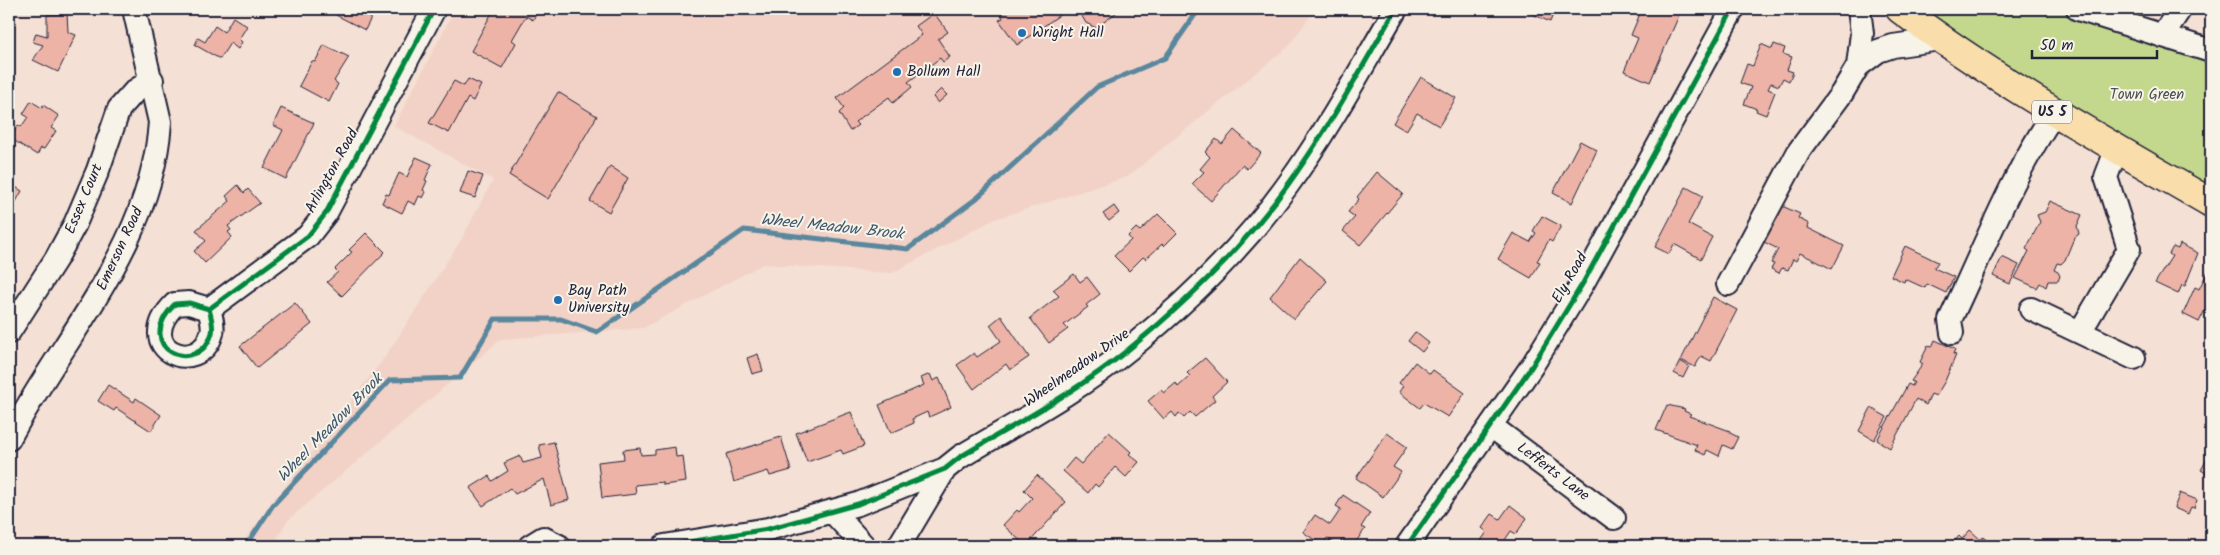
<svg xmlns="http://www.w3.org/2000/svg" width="2220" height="555" viewBox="0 0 2220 555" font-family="Kalam,sans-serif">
	<rect width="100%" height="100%" fill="#f4e0d4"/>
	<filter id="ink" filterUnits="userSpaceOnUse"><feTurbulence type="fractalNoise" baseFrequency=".02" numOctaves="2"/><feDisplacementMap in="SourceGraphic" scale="10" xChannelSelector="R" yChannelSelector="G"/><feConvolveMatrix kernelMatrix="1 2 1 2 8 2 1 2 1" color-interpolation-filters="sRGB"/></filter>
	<g filter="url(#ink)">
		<!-- built -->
		<path fill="#f2d2c6" d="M455,9h860l-26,37 -162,131 -132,42 -103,54 -129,-9 -120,64 -142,11 -214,182 -14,25h-33l145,-189 76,-117 32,-60 -99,-54z"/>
		<!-- green -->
		<path fill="#c4d88d" stroke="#737d64" d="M1900,9h178l133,42v152z"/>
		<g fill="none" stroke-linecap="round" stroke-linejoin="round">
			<!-- stream -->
			<path stroke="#5a879d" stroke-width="5" d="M246,546l27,-41 117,-125 70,-2 35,-59h66l36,13 147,-102 164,19 69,-51 120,-111 68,-29 34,-49"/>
		</g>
		<!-- building -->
		<path fill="#edb3a7" stroke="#22223b" d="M340,9h27l7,3 -9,18 -29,-15z
			M494,9h45l-6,11 -7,-4 -14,24 4,3 -14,25 -31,-17z
			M1009,9h59l-51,36 -18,-25 4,-2 -2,-4z
			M1084,9h37l-25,19 -10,-5 -6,-10z
			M1532,9h23l-5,13 -20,-9z
			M1642,9h27l11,4 -30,69 -26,-11 14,-33 -7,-3z
			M67,13l1,19 8,3 -18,37 -25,-12 10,-15 -10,-3 3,-9 11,3v-21z
			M934,13l14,19 -10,7 12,18 -7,5 -3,-4 -32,24 4,5 -19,16 -4,-6 -34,25 3,3 -8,6 -11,-18 5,-5 -7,-10 85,-63 -6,-9z
			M233,17l14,9 -8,13 3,3 -4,7 -8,-6 -10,16 -25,-14 3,-7 7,4 10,-16 9,6z
			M1761,44l11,5 2,-5 11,4 -2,6 9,3 -5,13 6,2 -4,9 -6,-3 -4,8 -8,-3 -3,6 7,3 -9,23 -10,-4 1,-2 -13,-5 7,-17 -11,-4 7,-19 6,2z
			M324,45l25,12 -15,24 4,3 -9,18 -30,-16 13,-25 3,1z
			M1421,77l35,21 -17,28 -22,-13 -11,18 -13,-8z
			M468,79l13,6 -8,16 -5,-3 -19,35 -20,-10 25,-42 10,5z
			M941,89l6,6 -9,8 -5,-6z
			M558,92l39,24 -49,83 -39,-24z
			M31,101l11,7 1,-3 16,11 -8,12 5,3 -12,18 -3,-1 -4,7 -27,-17 8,-13 3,2 7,-10 -5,-3z
			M281,108l33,15 -28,56 -22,-11 19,-38 -10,-5z
			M1234,130l27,23 -14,16 -5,-4 -31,36 -19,-17 12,-12 -4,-3 10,-12 -5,-5 11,-13 6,5z
			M1580,141l17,9 -25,53 -19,-10z
			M416,157l16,7 -7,16 2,1 -4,9 3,2 -3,6 -4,-2 -4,9 -7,-4 -6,12 -20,-10 4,-9 3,1 10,-22 8,4z
			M610,166l18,12 -19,34 -19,-11z
			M468,171l15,5 -8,22 -15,-5z
			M1377,172l26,22 -43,51 -17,-14 12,-14 -7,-5 11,-13 -2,-2z
			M9,183l13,8 -13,23z
			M238,185l6,8 4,-4 12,14 -32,23 3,4 -3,2 4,5 -27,26 -11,-12 12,-10 -10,-11 34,-29 -4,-5z
			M1686,187l17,9 -15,28 24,13 -11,22 -27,-15 -5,10 -14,-7z
			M2050,201l32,14 -5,11 2,8 -5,4 -9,22 -4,4 -4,-1 -3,7 4,2 2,4 -2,5h-10l-2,6 -6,-4 -3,5 -22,-10 14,-27 -3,-2 14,-27 -3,-7 8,-3z
			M1114,206l5,7 -10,8 -6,-7z
			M1782,206l18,8 -2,4 11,6 -1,4 36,18 -12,23 -32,-16 -4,8 -3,-2 -5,11 -6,-2 -3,5 -8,-4 3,-5 -3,-1 7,-14 -14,-7z
			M1158,214l19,19 -13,13 -2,-2 -16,15 -3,-2 -14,14 -15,-15 17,-16 -3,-4 8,-8 4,3z
			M1542,216l19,10 -9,16 -3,-2 -12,21 3,1 -9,16 -33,-19 15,-26 17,9 6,-9 -3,-2z
			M366,233l19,19 -43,44 -15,-14 11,-10 -3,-3 17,-17 -3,-2z
			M2180,244l18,9 -13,33 -3,-1 -4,9 -23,-11 17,-27 -3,-2 4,-7 5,2z
			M1905,246l33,16 -4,6 20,9 -8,16 -19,-9 -2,4 -20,-9 -1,3 -13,-6z
			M1300,257l27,24 -33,38 -24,-22z
			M2002,257l17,8 -9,19 -17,-8z
			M2210,267l1,37 -4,7 -2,-1 -6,12 -16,-8 12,-27 4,2z
			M1074,274l6,8 7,-5 13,17 -14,11 2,2 -24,18 4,4 -19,14 -19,-25 29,-22 -6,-6z
			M1713,297l24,13 -26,51 -10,-5 -6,11 -14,-7z
			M295,303l17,21 -55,44 -17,-22z
			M1001,316l28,41 -19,13 -4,-6 -32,25 -17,-24 17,-12 3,4 24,-16 -11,-16z
			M1415,332l14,11 -7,9 -14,-11z
			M1935,340l20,9 -2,5 3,1 -11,26 -9,15 -5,-2 -5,11 -10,-6 -26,49 -13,-8 31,-56 4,2 2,-4 -3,-1 12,-17 -3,-2 8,-16 4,1z
			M758,354l5,17 -11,3 -5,-16z
			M1205,358l22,24 -15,14 3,4 -20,17 -5,-5 -6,6 -5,-5 -3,4 -4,-5 -8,7 -16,-18 13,-11 3,3 12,-10 2,4 12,-11 -3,-3z
			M1680,361l9,5 -6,12 -9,-5z
			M1415,362l15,12 3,-4 32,23 -17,24 -24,-14 -4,5 -21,-16 4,-6 -4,-3z
			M930,374l3,7 6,-3 12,29 -22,10 -2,-5 -15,7 2,4 -23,10 -12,-28 45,-20 -3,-7z
			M108,385l26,17 2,-4 25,17 -10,16 -35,-23 -2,3 -16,-10z
			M1667,405l18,4 -1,2 7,3 -2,2 41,15v2l8,4 -6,12 -9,-4 -4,11 -12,-6 -2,5 -10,-5 2,-5 -41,-15z
			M1871,408l16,9 -13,23 -15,-9z
			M851,412l13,34 -21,8 -2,-4 -34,12 -11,-29z
			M1109,432l22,20 -2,2 10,8 -13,15 -11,-10 -17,20 -3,-3 -7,9 -25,-22 11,-13 7,6z
			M1387,433l20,14 -14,20 8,5 -18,25 -27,-19z
			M781,437l10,33 -21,6 -2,-5 -34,11 -8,-28z
			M554,442l15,58 -18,5 -7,-26 -29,15 -5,-6 -27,18 -13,-18 19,-12 3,5 16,-10 -4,-8 16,-7 3,7 19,-5 -3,-13z
			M675,447l1,10 7,-1 3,26 -23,3v-3l-28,3 1,9 -34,4 -4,-36 26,-3 -1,-9 17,-2 1,7 14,-1v-4z
			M2211,452v24l-10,-6z
			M1037,475l29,27 -40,44 -23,-21 14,-15 2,2 13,-14 -8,-8z
			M2180,493l17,7 -3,8 -3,-1 -3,7 -14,-6z
			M1343,495l27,18 -9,14 4,2 -12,17 -11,-6 -4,6 -11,-8 -5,7 -19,-13 12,-17 15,10 11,-16 -5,-3z
			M1510,505l17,13 -11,16 -5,-3 -10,15 -23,-1 9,-13 -5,-4 10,-14 8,5z
			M1970,530l11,10 2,-3 8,7 -2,2h-39l9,-10 3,3z"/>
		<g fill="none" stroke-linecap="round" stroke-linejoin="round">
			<!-- minor casing -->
			<g stroke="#22223b" stroke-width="26">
				<path id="minor" d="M1859,9l3,24 -4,33 20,-15 15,-5 47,-7
					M2078,9l133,42
					M2162,36l18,-27
					M1728,284l71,-133 43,-58 16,-27
					M209,309c2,7 5,17 3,24 -13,45 -82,16 -37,-29l14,-1 20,6 99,-73 18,-23 108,-204
					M2031,309l103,49
					M9,332l47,-73 19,-35 23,-54 21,-61 16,-18 17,-11
					M2080,332l49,-83 -23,-72 11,-29
					M1952,333l-2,-13c33,-69 61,-143 104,-207
					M1491,426l123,92
					M9,439c54,-103 143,-195 151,-317l-26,-113
					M832,511l32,35
					M530,546l13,-8 16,8
					M664,546l104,-17 90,-25 87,-35 15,-12c57,-34 118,-66 169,-108 58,-47 114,-102 158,-163 41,-56 74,-118 109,-177
					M899,546l46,-77
					M1407,546l125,-180 51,-83 150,-274"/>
			</g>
			<!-- major casing -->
			<g stroke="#22223b" stroke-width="31">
				<path id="major" d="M1900,9c99,74 204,132 311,194"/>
			</g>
			<!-- minor -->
			<use href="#minor" stroke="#f7f3e8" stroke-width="22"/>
			<!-- major -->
			<use href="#major" stroke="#f9deab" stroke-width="28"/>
			<!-- cycleway casing -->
			<g stroke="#f7f3e8" stroke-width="8">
				<path id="cycleway" d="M209,309c2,7 5,17 3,24 -13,45 -82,16 -37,-29l14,-1 20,6 99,-73 18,-23 108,-204
					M664,546l104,-17 90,-25 87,-35 15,-12c57,-34 118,-66 169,-108 58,-47 114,-102 158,-163 41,-56 74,-118 109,-177
					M1407,546l125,-180 51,-83 150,-274"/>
			</g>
			<!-- cycleway -->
			<use href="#cycleway" stroke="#00873e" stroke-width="5"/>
		</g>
	</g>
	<!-- markers -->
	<g fill="#1f6fb2" stroke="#f7f3e8" stroke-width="2">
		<circle cx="1022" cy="33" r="5"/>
		<circle cx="897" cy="72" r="5"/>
		<circle cx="558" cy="300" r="5"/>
	</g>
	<g text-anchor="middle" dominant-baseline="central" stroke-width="4" stroke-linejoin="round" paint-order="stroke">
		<!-- shield labels -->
		<rect fill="#f7f3e8" stroke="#62616f" stroke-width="1" x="2032" y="100.5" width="40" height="23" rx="4"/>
		<g font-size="14" font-weight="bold" fill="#22223b">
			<text x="2052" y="112">US 5</text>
		</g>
		<!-- poi labels -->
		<g font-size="15" fill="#22223b" stroke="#f7f3e8" text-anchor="start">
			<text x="1032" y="33">Wright Hall</text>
			<text x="907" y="72">Bollum Hall</text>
			<text x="568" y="291">Bay Path<tspan x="568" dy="17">University</tspan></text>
		</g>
		<!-- park labels -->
		<g font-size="15" fill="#4a5050" stroke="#f7f3e8">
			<text x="2147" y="95">Town Green</text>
		</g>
		<!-- street labels -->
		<g font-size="15" fill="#22223b" stroke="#f7f3e8">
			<text transform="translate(332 171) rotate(-61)">Arlington Road</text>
			<text transform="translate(84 199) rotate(-67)">Essex Court</text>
			<text transform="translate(120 249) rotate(-65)">Emerson Road</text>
			<text transform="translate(1570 278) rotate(-60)">Ely Road</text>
			<text transform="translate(1077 368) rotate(-35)">Wheelmeadow Drive</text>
			<text transform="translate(1553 472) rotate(37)">Lefferts Lane</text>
		</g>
		<!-- water labels -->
		<g font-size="16" font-style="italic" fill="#3e556c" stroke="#f7f3e8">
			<text transform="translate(832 227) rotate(6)">Wheel Meadow Brook</text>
			<text transform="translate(330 428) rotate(-46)">Wheel Meadow Brook</text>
		</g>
	</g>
	<!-- margin -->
	<rect width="2220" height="555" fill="none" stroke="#f7f3e8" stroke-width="30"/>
	<rect x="15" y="15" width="2190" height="525" fill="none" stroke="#22223b" stroke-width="2" filter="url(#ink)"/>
	<!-- scale -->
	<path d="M2032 50v8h125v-8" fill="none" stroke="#22223b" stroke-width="2.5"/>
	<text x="2040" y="50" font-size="15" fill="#22223b" stroke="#f7f3e8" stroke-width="4" paint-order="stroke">50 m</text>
</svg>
